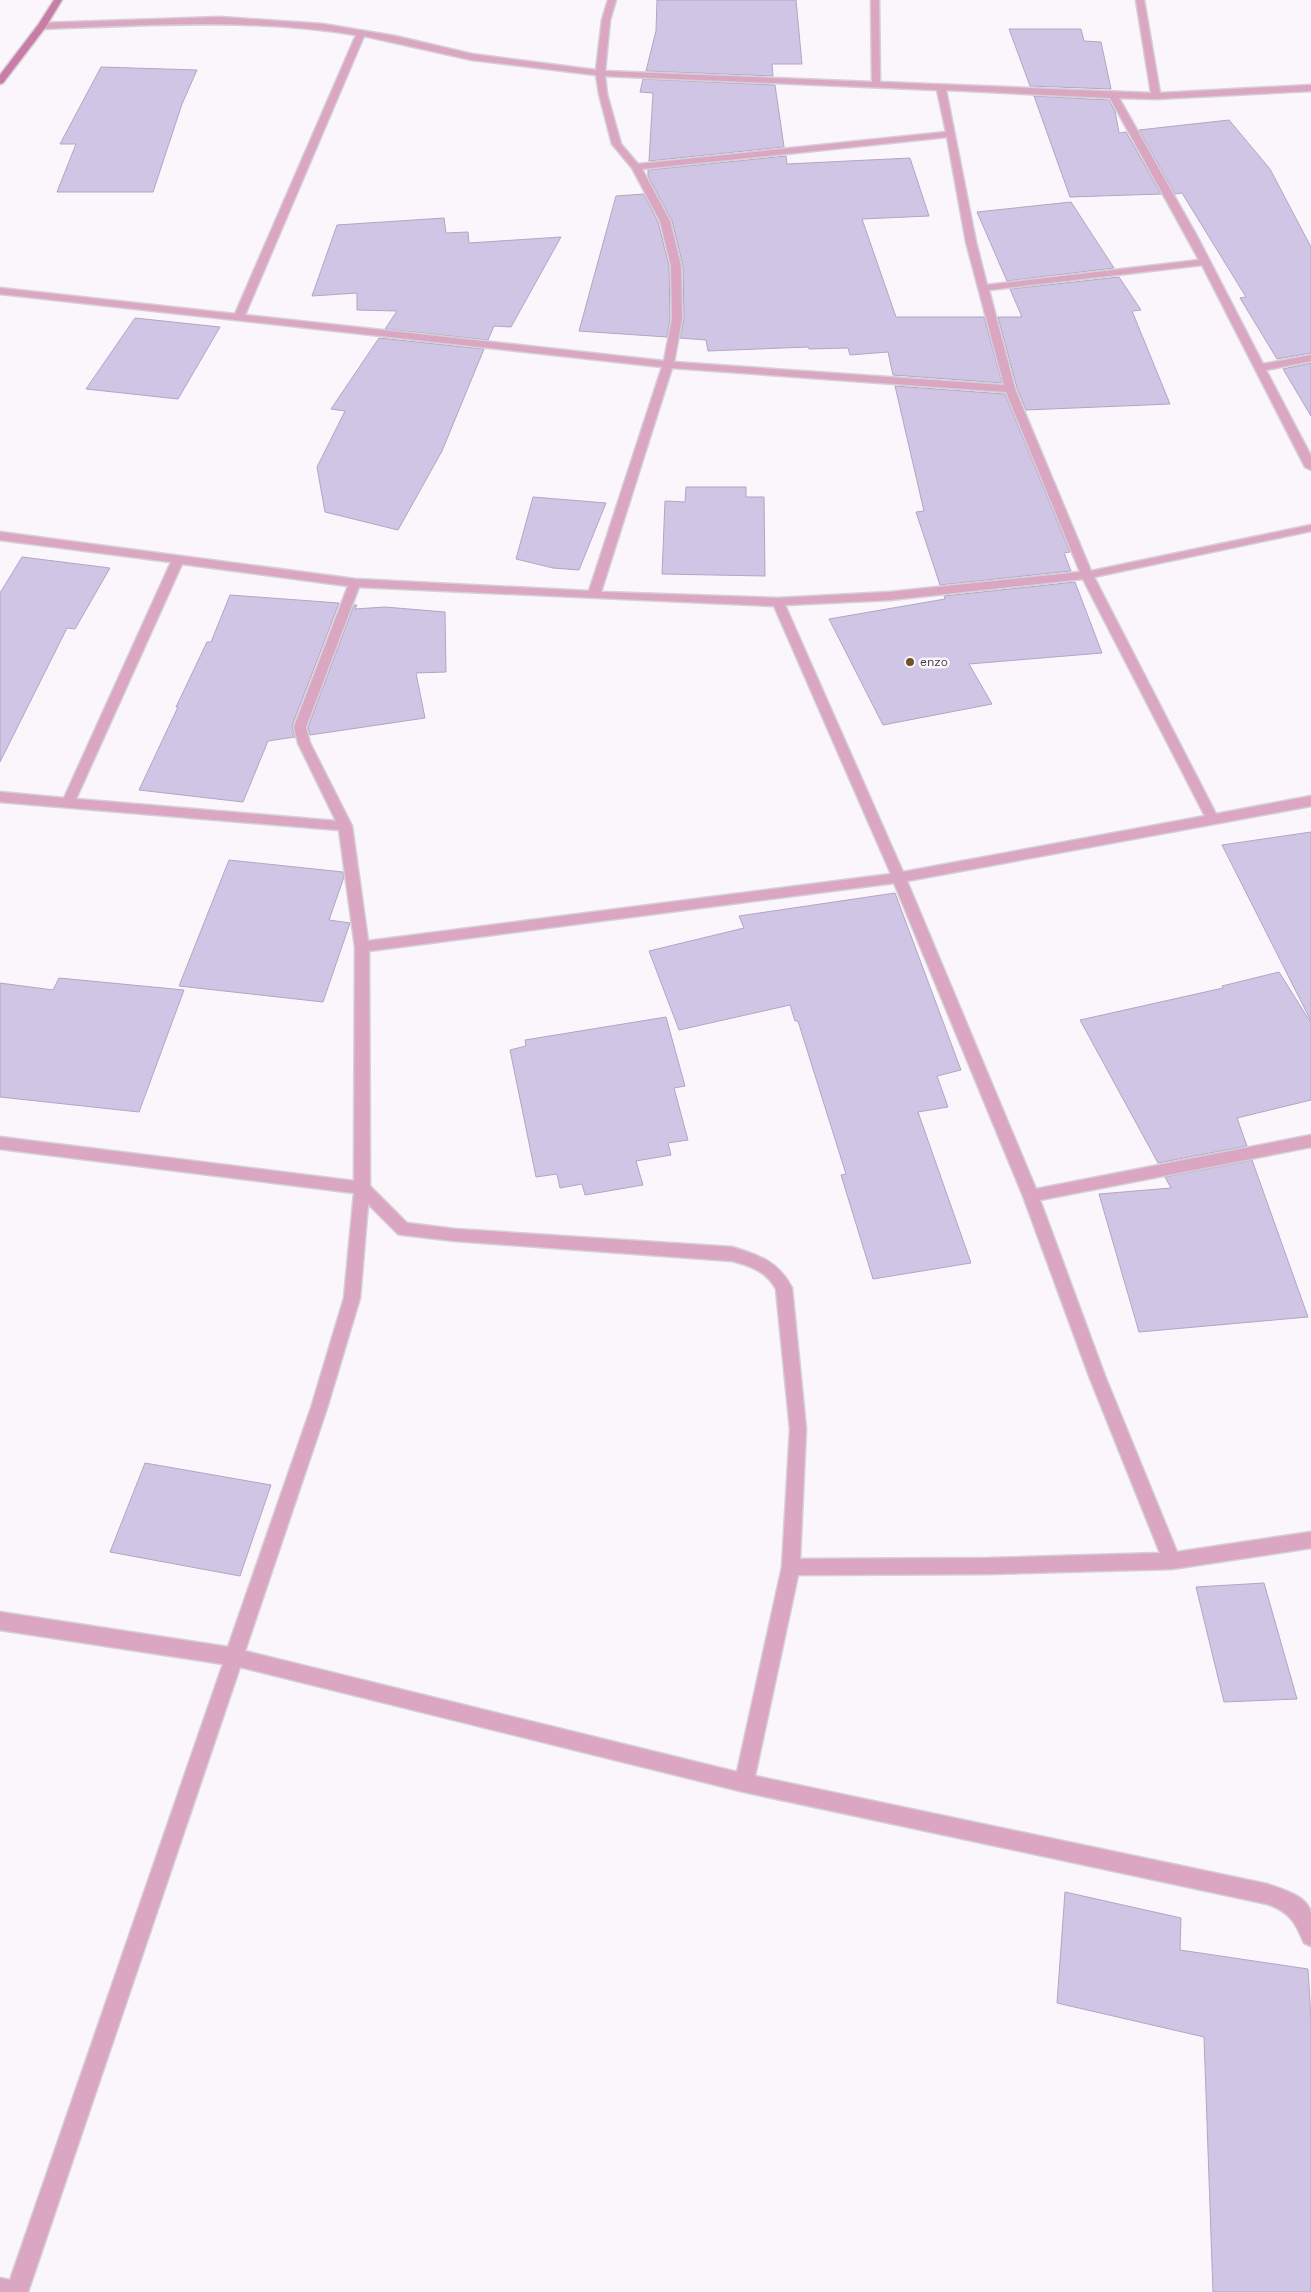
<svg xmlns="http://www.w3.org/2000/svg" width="1311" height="2292" viewBox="0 0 1311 2292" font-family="'Work Sans',sans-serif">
	<rect width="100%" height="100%" fill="#faf6fc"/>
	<!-- building -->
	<path fill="#d0c5e4" stroke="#b1a6c4" d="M657,0h139l6,64h-30l1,12 -127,-5 10,-40z
		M1009,29h72l3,12 17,1 10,47 -81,-3z
		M101,67l96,3 -15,34 -29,88h-96l19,-48h-16z
		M643,79l132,6 9,62 -135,14 4,-68 -13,-1z
		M1034,96l75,4 6,11 4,22 7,-1 35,62 -91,3z
		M1229,120l41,49 41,78v106l-34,6 -37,-61 6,-1 -64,-104 -7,1 -36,-64z
		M786,156l1,8 123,-6 19,58 -67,3 34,98h88l18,66 -109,-8 -5,-23 -38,3 -2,-7 -39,1 -1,-2 -100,4 -2,-11 -26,-2 4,-19 -1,-53 -11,-45 -24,-45v-6z
		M644,194l14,28 11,44 1,53 -3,18 -88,-6 37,-135z
		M1071,202l43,66 -107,13 -30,-69z
		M444,218l2,15 22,-1 1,11 92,-6 -50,90 -17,-1 -6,14 -103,-11 12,-18 -40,-1v-17l-45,3 25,-71z
		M1119,277l22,33 -9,1 38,93 -144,6 -9,-22 -19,-71h24l-12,-28z
		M135,318l85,9 -42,72 -92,-10z
		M379,338l105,11 -42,102 -44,79 -73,-18 -8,-45 28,-56 -14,-2z
		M1311,363v53l-28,-47z
		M895,386l110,8 65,158 -6,1 7,18 -131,14 -24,-73 8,-1z
		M686,487h60v10h18l1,79 -103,-2 3,-73 20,1z
		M533,497l73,6 -27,67 -26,-2 -37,-9z
		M22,557l88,11 -35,61 -8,-1 -67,134v-169z
		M1075,582l27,71 -133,11 23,40 -109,21 -54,-106 116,-20 -1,-3z
		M230,595l109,8 -47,123 3,11 -27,4 -25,61 -104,-12 39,-83h-2l31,-65h4z
		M354,605h3l-2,4 30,-2 60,5 1,60 -30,1 9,45 -115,17 -2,-8z
		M1311,832v189l-89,-176z
		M229,860l114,12 1,5 -15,43 21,3 -27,79 -144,-16z
		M895,893l66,177 -24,6 11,31 -30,5 53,151 -98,16 -32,-104 5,-1 -48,-153h-3l-5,-16 -111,25 -30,-79 95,-23 -5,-12z
		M1279,972l32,51v77l-74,18 10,28 -89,17 -78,-143 143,-32 -1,-2z
		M59,978l125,12 -45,122 -139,-15v-114l53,7z
		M666,1017l19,69 -11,2 14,52 -20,3 3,12 -35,6 7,24 -58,10 -3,-11 -22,4 -3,-14 -21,3 -26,-127 16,-4 -1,-6z
		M1252,1160l56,157 -169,15 -40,-138 72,-6 -6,-11z
		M145,1463l126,22 -31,91 -130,-24z
		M1264,1583l33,116 -73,3 -28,-115z
		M1065,1892l116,26 -1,32 128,19 3,50v273h-98l-9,-255 -147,-34z"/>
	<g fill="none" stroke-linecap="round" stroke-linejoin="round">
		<!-- street casing -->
		<g stroke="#d5d0d7" stroke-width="3">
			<path id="street" d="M608,0h8l-6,20 -5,51 267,11 -1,-82h8l1,82 271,11 -15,-93h8l16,93 151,-8v6l-155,8 -37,-1 79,140 65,126 48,-9v6l-45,9 45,86v14l-6,-3 -103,-202 -213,25 26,99 76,182 220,-46v6l-217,46 122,237 95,-18v10l-404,75 129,308 275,-54v12l-271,53 65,176 72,176 134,-20v16l-139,21 -184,5 -190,1 -43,201 512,108c14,5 42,12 44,30 0,10 0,22 0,32l-7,-3c-8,-20 -15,-32 -37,-39l-523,-112 -504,-125 -212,625h-28v-14l10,2 213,-616 -223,-34v-18l228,35 83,-239 33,-110 10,-105 -354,-44v-12l354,44 1,-234 -16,-117 -339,-28v-10l64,6 107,-236 -171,-22v-8l355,47 234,12 73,-224 -662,-73v-6l235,26 121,-279c-104,-17 -209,-10 -314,-6l-4,-3 4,-3 178,-6 103,7 72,12 77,18 124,16 6,-50zM364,36l108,24 124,15 3,19 13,50 20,24 28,53 11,45 1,53 -8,42 -419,-46zM605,76l332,14 9,42 -308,32 -17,-20 -14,-50zM946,90l164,8 89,162 -212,25 -11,-43zM947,137l19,105 38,143 -330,-23 8,-43 -1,-53 -11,-45 -28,-52zM672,368l334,24 74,180 -190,20 -112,6 -177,-6zM182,564l166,22 -54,141 4,16 38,78 -260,-22zM1083,579l122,237 -302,56 -118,-267 105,-5zM359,587l415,19 117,268 -523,67 -16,-115 -42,-83 -4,-16zM894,883l129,313 66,180 71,177 -172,5 -188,1 6,-130 -14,-141c-13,-26 -33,-33 -60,-41l-277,-18 -48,-6 -37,-37 -1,-235zM368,1204l30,30 5,1 52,6 277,20c19,5 34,10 44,28l14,140 -8,138 -45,205 -492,-121 82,-243 33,-110z"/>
		</g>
		<!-- secondary casing -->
		<g stroke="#d5d0d7" stroke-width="3">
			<path id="secondary" d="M54,0h8l-17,28 -42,55 -3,1v-9l38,-50z"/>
		</g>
		<!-- street -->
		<use href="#street" fill="#daa6c1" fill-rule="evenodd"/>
		<!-- secondary -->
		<use href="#secondary" fill="#c87ca6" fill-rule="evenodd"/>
	</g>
	<!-- markers -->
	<circle fill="#6d5325" stroke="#faf6fc" stroke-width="2" cx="910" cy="662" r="5"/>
	<g text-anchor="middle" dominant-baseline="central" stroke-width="5" stroke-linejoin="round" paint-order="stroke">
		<!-- poi labels -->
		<g font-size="12" fill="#413843" stroke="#faf6fc" text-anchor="start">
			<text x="920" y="662">enzo</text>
		</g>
	</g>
</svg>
